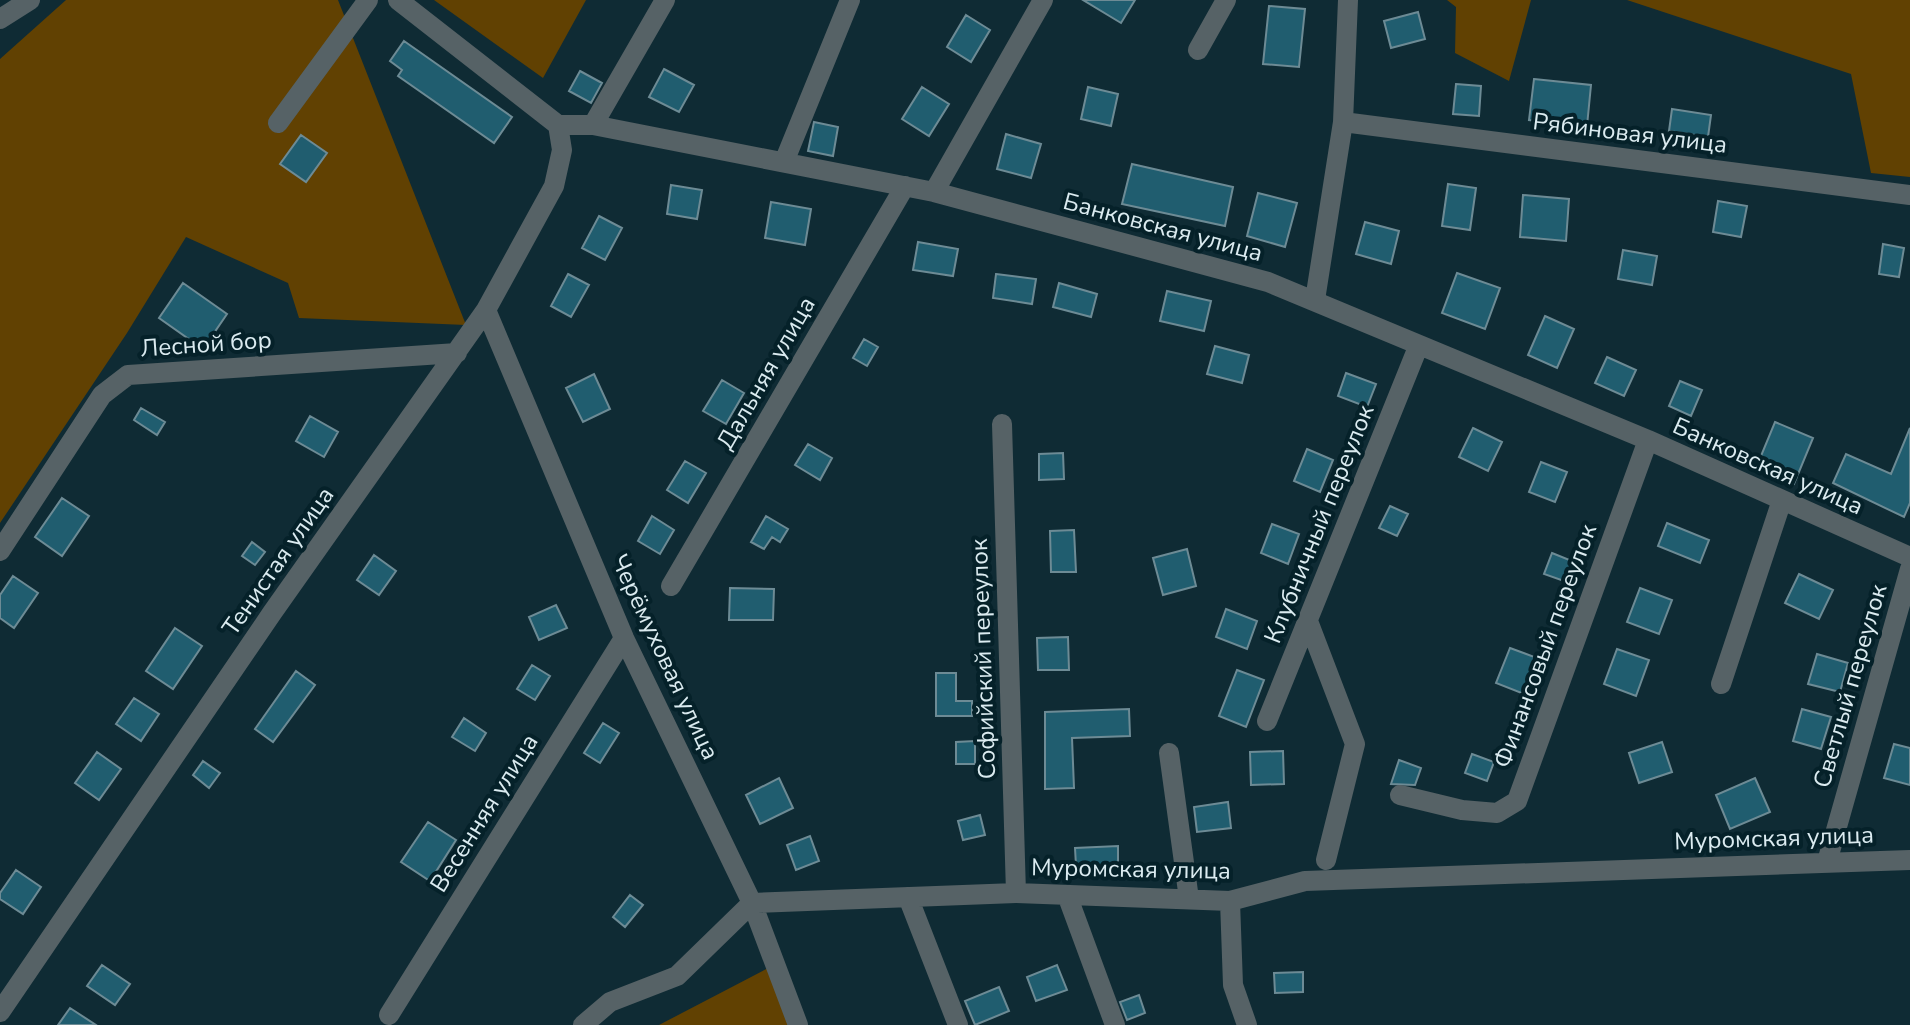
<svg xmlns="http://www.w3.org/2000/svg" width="1910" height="1025" viewBox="0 0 1910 1025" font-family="'Nunito Sans',sans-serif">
	<rect width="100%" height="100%" fill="#0f2b34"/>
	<!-- green -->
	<path fill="#614102" d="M66,0h272l128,325 -167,-7 -11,-35 -102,-46 -59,96 -127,190v-464z
		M434,0h152l-43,78z
		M1447,0h84l-22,81 -54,-28 1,-46z
		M1627,0h283v177l-39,-4 -20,-99z
		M770,967l18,58h-129z"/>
	<!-- building -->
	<path fill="#205d6f" stroke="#6d8b95" stroke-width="2" d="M1083,0h52l-14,23z
		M1269,6l36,3 -6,58 -36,-3z
		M1418,12l7,27 -34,9 -7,-27z
		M966,15l24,15 -19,32 -24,-15z
		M404,41l108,76 -18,26 -96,-67 4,-6 -12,-9z
		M664,69l30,16 -15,27 -30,-15z
		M580,71l22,12 -11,20 -22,-12z
		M1534,79l57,6 -4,41 -58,-6z
		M1456,84l25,2 -2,30 -26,-2z
		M922,87l27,17 -20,32 -27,-17z
		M1088,87l30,7 -7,32 -30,-7z
		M1672,109l39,6 -3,22 -39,-6z
		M814,122l24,5 -5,29 -25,-5z
		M1006,134l35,10 -10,34 -34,-9z
		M301,135l26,18 -21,29 -26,-18z
		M1132,164l101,23 -8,39 -103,-22z
		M1448,184l28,4 -6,42 -28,-4z
		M671,185l31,5 -5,29 -30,-5z
		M1258,193l39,10 -12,44 -38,-11z
		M1523,195l46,4 -3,42 -46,-4z
		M1718,201l29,5 -6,31 -28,-5z
		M771,202l40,7 -6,36 -40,-7z
		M599,216l23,12 -17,32 -23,-12z
		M1365,222l34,9 -8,33 -35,-10z
		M918,242l40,7 -5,27 -40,-6z
		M1883,244l21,4 -5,29 -20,-3z
		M1623,250l34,6 -5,29 -34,-6z
		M1457,273l43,15 -15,41 -43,-16z
		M568,274l21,11 -18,32 -20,-11z
		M996,274l40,5 -4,25 -39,-6z
		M183,283l44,31 -24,35 -44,-31z
		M1059,283l38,11 -6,23 -38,-10z
		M1167,291l44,10 -7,30 -44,-10z
		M1545,316l29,13 -17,39 -29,-13z
		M864,339l14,8 -11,19 -14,-8z
		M1215,346l34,9 -7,28 -35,-9z
		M1607,357l29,13 -12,26 -29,-13z
		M1346,373l30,11 -9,23 -29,-11z
		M594,374l16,35 -27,13 -17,-34z
		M722,380l22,13 -18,31 -23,-13z
		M1680,381l22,9 -11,26 -22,-10z
		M141,408l24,14 -8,13 -23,-15z
		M310,416l28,16 -14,25 -28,-16z
		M1775,422l38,16 -19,46 -38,-16z
		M1473,428l29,14 -14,29 -29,-14z
		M1910,428v75l-6,14 -71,-34 13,-29 45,20z
		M808,444l24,14 -12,22 -25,-15z
		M1307,449l26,11 -13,32 -26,-11z
		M1063,453l1,26 -25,1v-26z
		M685,461l21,12 -18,30 -21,-13z
		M1541,462l26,10 -12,30 -26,-10z
		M62,498l27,18 -27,40 -27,-19z
		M1390,506l18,8 -11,22 -18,-8z
		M652,516l22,14 -14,24 -22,-13z
		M766,516l22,13 -8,13 -8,-5 -8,12 -13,-7z
		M1667,523l42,17 -9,23 -42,-17z
		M1272,524l27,10 -11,30 -27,-11z
		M1074,530l2,42h-25l-1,-41z
		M252,542l13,10 -10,13 -13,-9z
		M1187,549l9,37 -33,9 -10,-37z
		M1552,553l20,8 -8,20 -20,-7z
		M374,555l22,16 -17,24 -22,-15z
		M1799,574l34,16 -14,29 -34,-16z
		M13,576l25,17 -24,35 -14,-10v-23z
		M730,588l44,1 -1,31h-44z
		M1640,588l32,12 -13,34 -32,-12z
		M556,605l11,23 -28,12 -10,-23z
		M1226,609l31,12 -10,28 -31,-12z
		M175,628l27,18 -29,43 -27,-18z
		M1068,637l1,33h-31l-1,-32z
		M1510,648l27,10 -13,36 -28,-11z
		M1617,649l32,11 -13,36 -32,-12z
		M1817,654l31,9 -8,29 -32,-8z
		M532,665l18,11 -15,24 -18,-11z
		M1237,670l27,10 -18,47 -27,-11z
		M296,671l19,14 -42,57 -18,-13z
		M936,673h20v28h16v15h-36z
		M134,698l25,16 -18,27 -25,-17z
		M1129,709l1,27 -58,2 2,50 -29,1v-77z
		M1802,709l29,8 -10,32 -28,-8z
		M464,718l22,15 -11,18 -23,-14z
		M603,723l16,10 -19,30 -16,-10z
		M975,741v23h-19v-22z
		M1662,742l10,30 -33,11 -10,-30z
		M1894,744l16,4v37l-26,-7z
		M1283,751l1,33 -33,1 -1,-33z
		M97,752l24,17 -22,31 -24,-17z
		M1472,754l22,8 -7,19 -22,-8z
		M1399,760l22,8 -6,17 -24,-1z
		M203,761l17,12 -11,15 -16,-13z
		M779,778l14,30 -33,16 -14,-29z
		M1755,778l15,34 -40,17 -14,-34z
		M1228,802l3,26 -34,4 -3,-25z
		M980,815l5,20 -22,5 -5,-19z
		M428,822l28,18 -26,41 -29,-19z
		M810,836l9,25 -23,9 -9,-25z
		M1118,846v19l-42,1 -1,-18z
		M16,870l25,17 -18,27 -23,-15v-6z
		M630,895l13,10 -18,22 -12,-10z
		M102,965l28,19 -15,21 -28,-19z
		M1057,965l10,25 -31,11 -9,-24z
		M1303,972v20l-28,1 -1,-20z
		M999,987l10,24 -34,14 -10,-24z
		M1139,995l6,18 -18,7 -7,-18z
		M70,1008l26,17h-38z"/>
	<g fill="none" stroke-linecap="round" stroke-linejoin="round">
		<!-- minor -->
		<path stroke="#566266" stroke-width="20" d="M398,0l160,125h35l341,67 334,90 380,158 262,117
			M0,19l30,-19
			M1198,50l28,-50
			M1343,122l567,73
			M278,123l90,-123
			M593,125l72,-125
			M784,162l66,-162
			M934,192l109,-192
			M1315,300l28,-178 5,-122
			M486,310l138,328 128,265 46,122
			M1002,424l14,469
			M0,551l102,-156 26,-20 329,-22
			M671,586l234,-400
			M1308,621l47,123 -29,116
			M1721,684l61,-184
			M1267,721l151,-374
			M1169,753l20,146
			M1400,795l62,15 35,3 20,-12 131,-361
			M1827,862l83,-293
			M1067,895l48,130
			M908,897l50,128
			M1230,901l3,84 14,40
			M0,1012l272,-399 214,-303 68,-124 8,-36 -4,-25
			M389,1015l235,-377
			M583,1025l27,-23 67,-26 75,-73 264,-10 214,8 75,-20 605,-21"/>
	</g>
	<g text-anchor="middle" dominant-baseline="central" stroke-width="8" stroke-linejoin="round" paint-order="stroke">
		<!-- street labels -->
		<g font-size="24" fill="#dbebf0" stroke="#052129">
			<text transform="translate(1630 133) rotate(7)">Рябиновая улица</text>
			<text transform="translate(1163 227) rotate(15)">Банковская улица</text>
			<text transform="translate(206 344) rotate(-4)">Лесной бор</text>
			<text transform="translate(766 373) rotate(-60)">Дальняя улица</text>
			<text transform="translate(1768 466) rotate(24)">Банковская улица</text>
			<text transform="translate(1319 524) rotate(-68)">Клубничный переулок</text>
			<text transform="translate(278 561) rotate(-55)">Тенистая улица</text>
			<text transform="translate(1545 646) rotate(-70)">Финансовый переулок</text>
			<text transform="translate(665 657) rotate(65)">Черёмуховая улица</text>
			<text transform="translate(983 659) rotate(-92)">Софийский переулок</text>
			<text transform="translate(1850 686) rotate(-74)">Светлый переулок</text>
			<text transform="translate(484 813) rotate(-58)">Весенняя улица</text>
			<text transform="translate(1774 838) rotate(-2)">Муромская улица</text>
			<text transform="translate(1131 869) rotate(1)">Муромская улица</text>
		</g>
	</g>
</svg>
